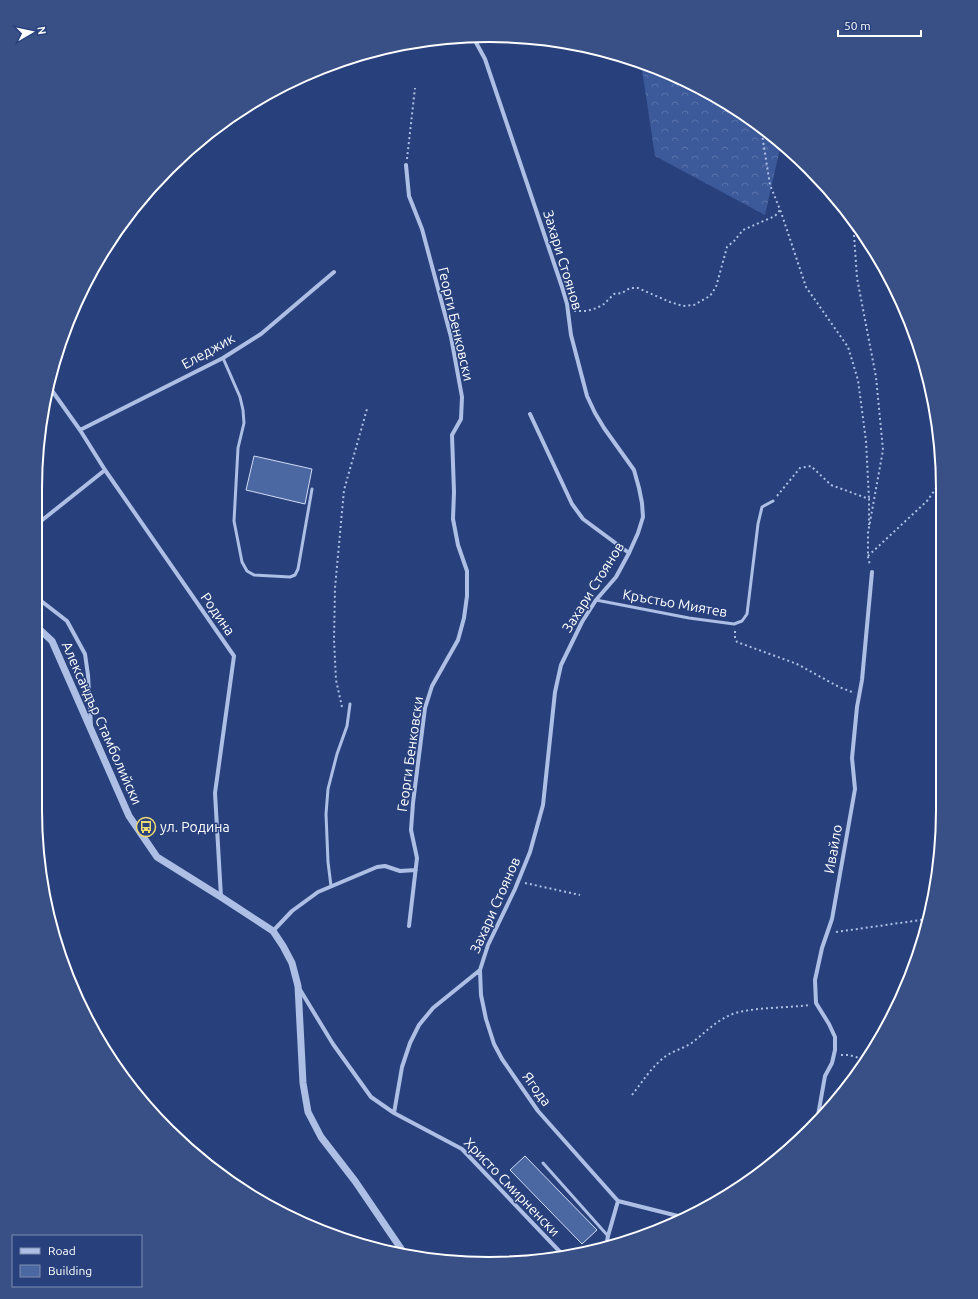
<svg xmlns="http://www.w3.org/2000/svg" width="978" height="1299" viewBox="0 0 978 1299" font-family="Ubuntu,sans-serif">
	<defs>
		<pattern id="forest-crowns" width="20" height="18" patternUnits="userSpaceOnUse"><rect width="20" height="18" fill="#3c599a"/><path d="M2 6a3 3 0 1 1 6 0M12 15a3 3 0 1 1 6 0" fill="none" stroke="#5972a9"/></pattern>
	</defs>
	<rect width="100%" height="100%" fill="#28417d"/>
	<!-- forest -->
	<path fill="url(#forest-crowns)" d="M641,63l22,6 78,42 40,33 -16,71 -110,-59z"/>
	<!-- building -->
	<path fill="#4c68a3" stroke="#d0dbf4" d="M254,456l58,13 -7,35 -59,-14z
		M525,1156l72,74 -15,14 -72,-74z"/>
	<g fill="none" stroke-linecap="round" stroke-linejoin="round">
		<!-- path -->
		<path stroke="#adbfe4" stroke-width="2" stroke-dasharray="2 3" stroke-linecap="butt" d="M761,128l9,57 11,27 25,75 42,60 10,33 8,61 3,58
			M407,159l8,-71
			M853,220l4,58 19,99 7,73 -15,83v24l2,8
			M574,311h12l11,-3 7,-4 10,-10 8,-1 8,-5h8l32,14 13,4 11,-1 16,-9 6,-9 11,-40 7,-6 9,-11 32,-14 5,-6
			M777,496l23,-28 11,-2 20,19 38,14v26
			M868,556l59,-55 12,-17
			M735,631v7l2,4 60,22 42,23 13,5
			M342,707l-6,-27 -2,-40 1,-52 9,-98 23,-81
			M525,883l55,12
			M836,932l92,-13
			M841,1055h8l17,5
			M632,1095c11,-14 20,-29 34,-39 9,-6 19,-8 27,-14 15,-12 27,-25 46,-30 23,-5 47,-4 70,-7"/>
		<!-- service -->
		<path stroke="#adbfe4" stroke-width="3" d="M223,358l17,39 3,13 1,13 -6,25 -4,73 8,41 5,9 7,4 36,2 5,-2 3,-6 14,-80
			M596,600l93,18 45,6 8,-3 5,-7 11,-90 4,-17 11,-6
			M331,886l-3,-24 -2,-48 2,-25 9,-35 10,-28 3,-22
			M543,1163l65,73"/>
		<!-- minor -->
		<path stroke="#adbfe4" stroke-width="4" d="M406,165l3,31 13,33 29,108 11,60 -1,22 -9,16 2,57 -1,27 5,26 9,26v25l-3,22 -6,22 -26,46 -7,22 -12,95 -2,27 6,28 -8,68
			M48,385l32,45 25,40 129,186 -19,137 6,104
			M530,414l42,90 11,15 46,34
			M80,430l143,-72 38,-24 73,-62
			M36,525l69,-55
			M36,597l31,24 18,33 3,21 3,51
			M273,931l19,-20 26,-19 59,-25 8,-1 15,5 16,-1
			M480,970l1,25 5,24 8,25 8,15 36,52 80,90
			M299,988l34,56 38,53 23,16 68,36 100,105
			M394,1113l8,-46 8,-24 9,-18 14,-17 47,-38 8,-25 27,-56 15,-37 13,-47 12,-113 6,-27 21,-43 14,-22 20,-23 13,-24 9,-20 5,-16 -1,-14 -3,-15 -5,-18 -30,-42 -9,-15 -8,-17 -16,-61 -4,-31 -5,-17 -77,-228 -12,-22
			M817,1121l8,-45 7,-13 3,-13v-13l-6,-13 -13,-21 -1,-23 7,-32 10,-29 23,-130 -3,-31 5,-51 5,-27 10,-108
			M618,1201l64,16
			M606,1246l2,-10 10,-35"/>
		<!-- tertiary -->
		<path stroke="#adbfe4" stroke-width="7" d="M36,626l16,15 77,175 28,41 64,40 52,34 10,15 9,17 6,23 5,97 5,29 13,25 34,44 51,75"/>
	</g>
	<!-- icons -->
	<defs>
		<g id="bus-ring" transform="scale(1)"><circle r="9.5" fill="#28417d" stroke="#ecd974" stroke-width="1.5"/><path d="M-5-6H5V4H4V6H2V4H-2V6H-4V4H-5ZM-3.5-4V0h7V-4ZM-3.5 1.2v1.5H-2V1.2ZM2 1.2v1.5H3.5V1.2Z" fill="#ecd974"/></g>
	</defs>
	<g fill-rule="evenodd">
		<use href="#bus-ring" x="146" y="827"/>
	</g>
	<g text-anchor="middle" dominant-baseline="central" stroke-width="3" stroke-linejoin="round" paint-order="stroke">
		<!-- street labels -->
		<g font-size="14" fill="#fff" stroke="#28417d">
			<text transform="translate(563 260) rotate(73)">Захари Стоянов</text>
			<text transform="translate(456 324) rotate(77)">Георги Бенковски</text>
			<text transform="translate(208 351) rotate(-29)">Еледжик</text>
			<text transform="translate(593 587) rotate(-58)">Захари Стоянов</text>
			<text transform="translate(675 603) rotate(10)">Кръстьо Миятев</text>
			<text transform="translate(218 614) rotate(55)">Родина</text>
			<text transform="translate(102 723) rotate(66)">Александър Стамболийски</text>
			<text transform="translate(410 754) rotate(-82)">Георги Бенковски</text>
			<text transform="translate(833 849) rotate(-80)">Ивайло</text>
			<text transform="translate(495 905) rotate(-66)">Захари Стоянов</text>
			<text transform="translate(537 1089) rotate(54)">Ягода</text>
			<text transform="translate(512 1187) rotate(46)">Христо Смирненски</text>
		</g>
		<!-- poi labels -->
		<g font-size="14" fill="#fff" stroke="#28417d" text-anchor="start">
			<text x="160" y="827">ул. Родина</text>
		</g>
	</g>
	<!-- crop -->
	<path d="M0 0H978V1299H0ZM489 42H489A447 447 0 0 1 936 489V810A447 447 0 0 1 489 1257H489A447 447 0 0 1 42 810V489A447 447 0 0 1 489 42Z" fill="#395087" fill-rule="evenodd"/>
	<path fill="none" stroke="#fff" stroke-width="2" d="M489 42H489A447 447 0 0 1 936 489V810A447 447 0 0 1 489 1257H489A447 447 0 0 1 42 810V489A447 447 0 0 1 489 42Z"/>
	<!-- legend -->
	<rect x="12" y="1235" width="130" height="52" fill="#28417d" stroke="#7e8db1"/>
	<rect x="20" y="1248" width="20" height="6" fill="#adbfe4" stroke="#7e8db1"/>
	<text x="48" y="1255" font-size="12" fill="#ffffff">Road</text>
	<rect x="20" y="1265" width="20" height="12" fill="#4c68a3" stroke="#7e8db1"/>
	<text x="48" y="1275" font-size="12" fill="#ffffff">Building</text>
	<!-- north arrow -->
	<g transform="translate(32 32) rotate(81)" stroke="#28417d" stroke-width="3" paint-order="stroke">
	<path d="M0-3L7 15L0 10L-7 15Z" fill="#ffffff"/>
	<text y="-6" font-size="11" font-weight="bold" text-anchor="middle" fill="#ffffff">N</text>
	</g>
	<!-- scale -->
	<path d="M838 30v6h83v-6" fill="none" stroke="#ffffff" stroke-width="2"/>
	<text x="844" y="30" font-size="12" fill="#ffffff" stroke="#28417d" stroke-width="3" paint-order="stroke">50 m</text>
</svg>
